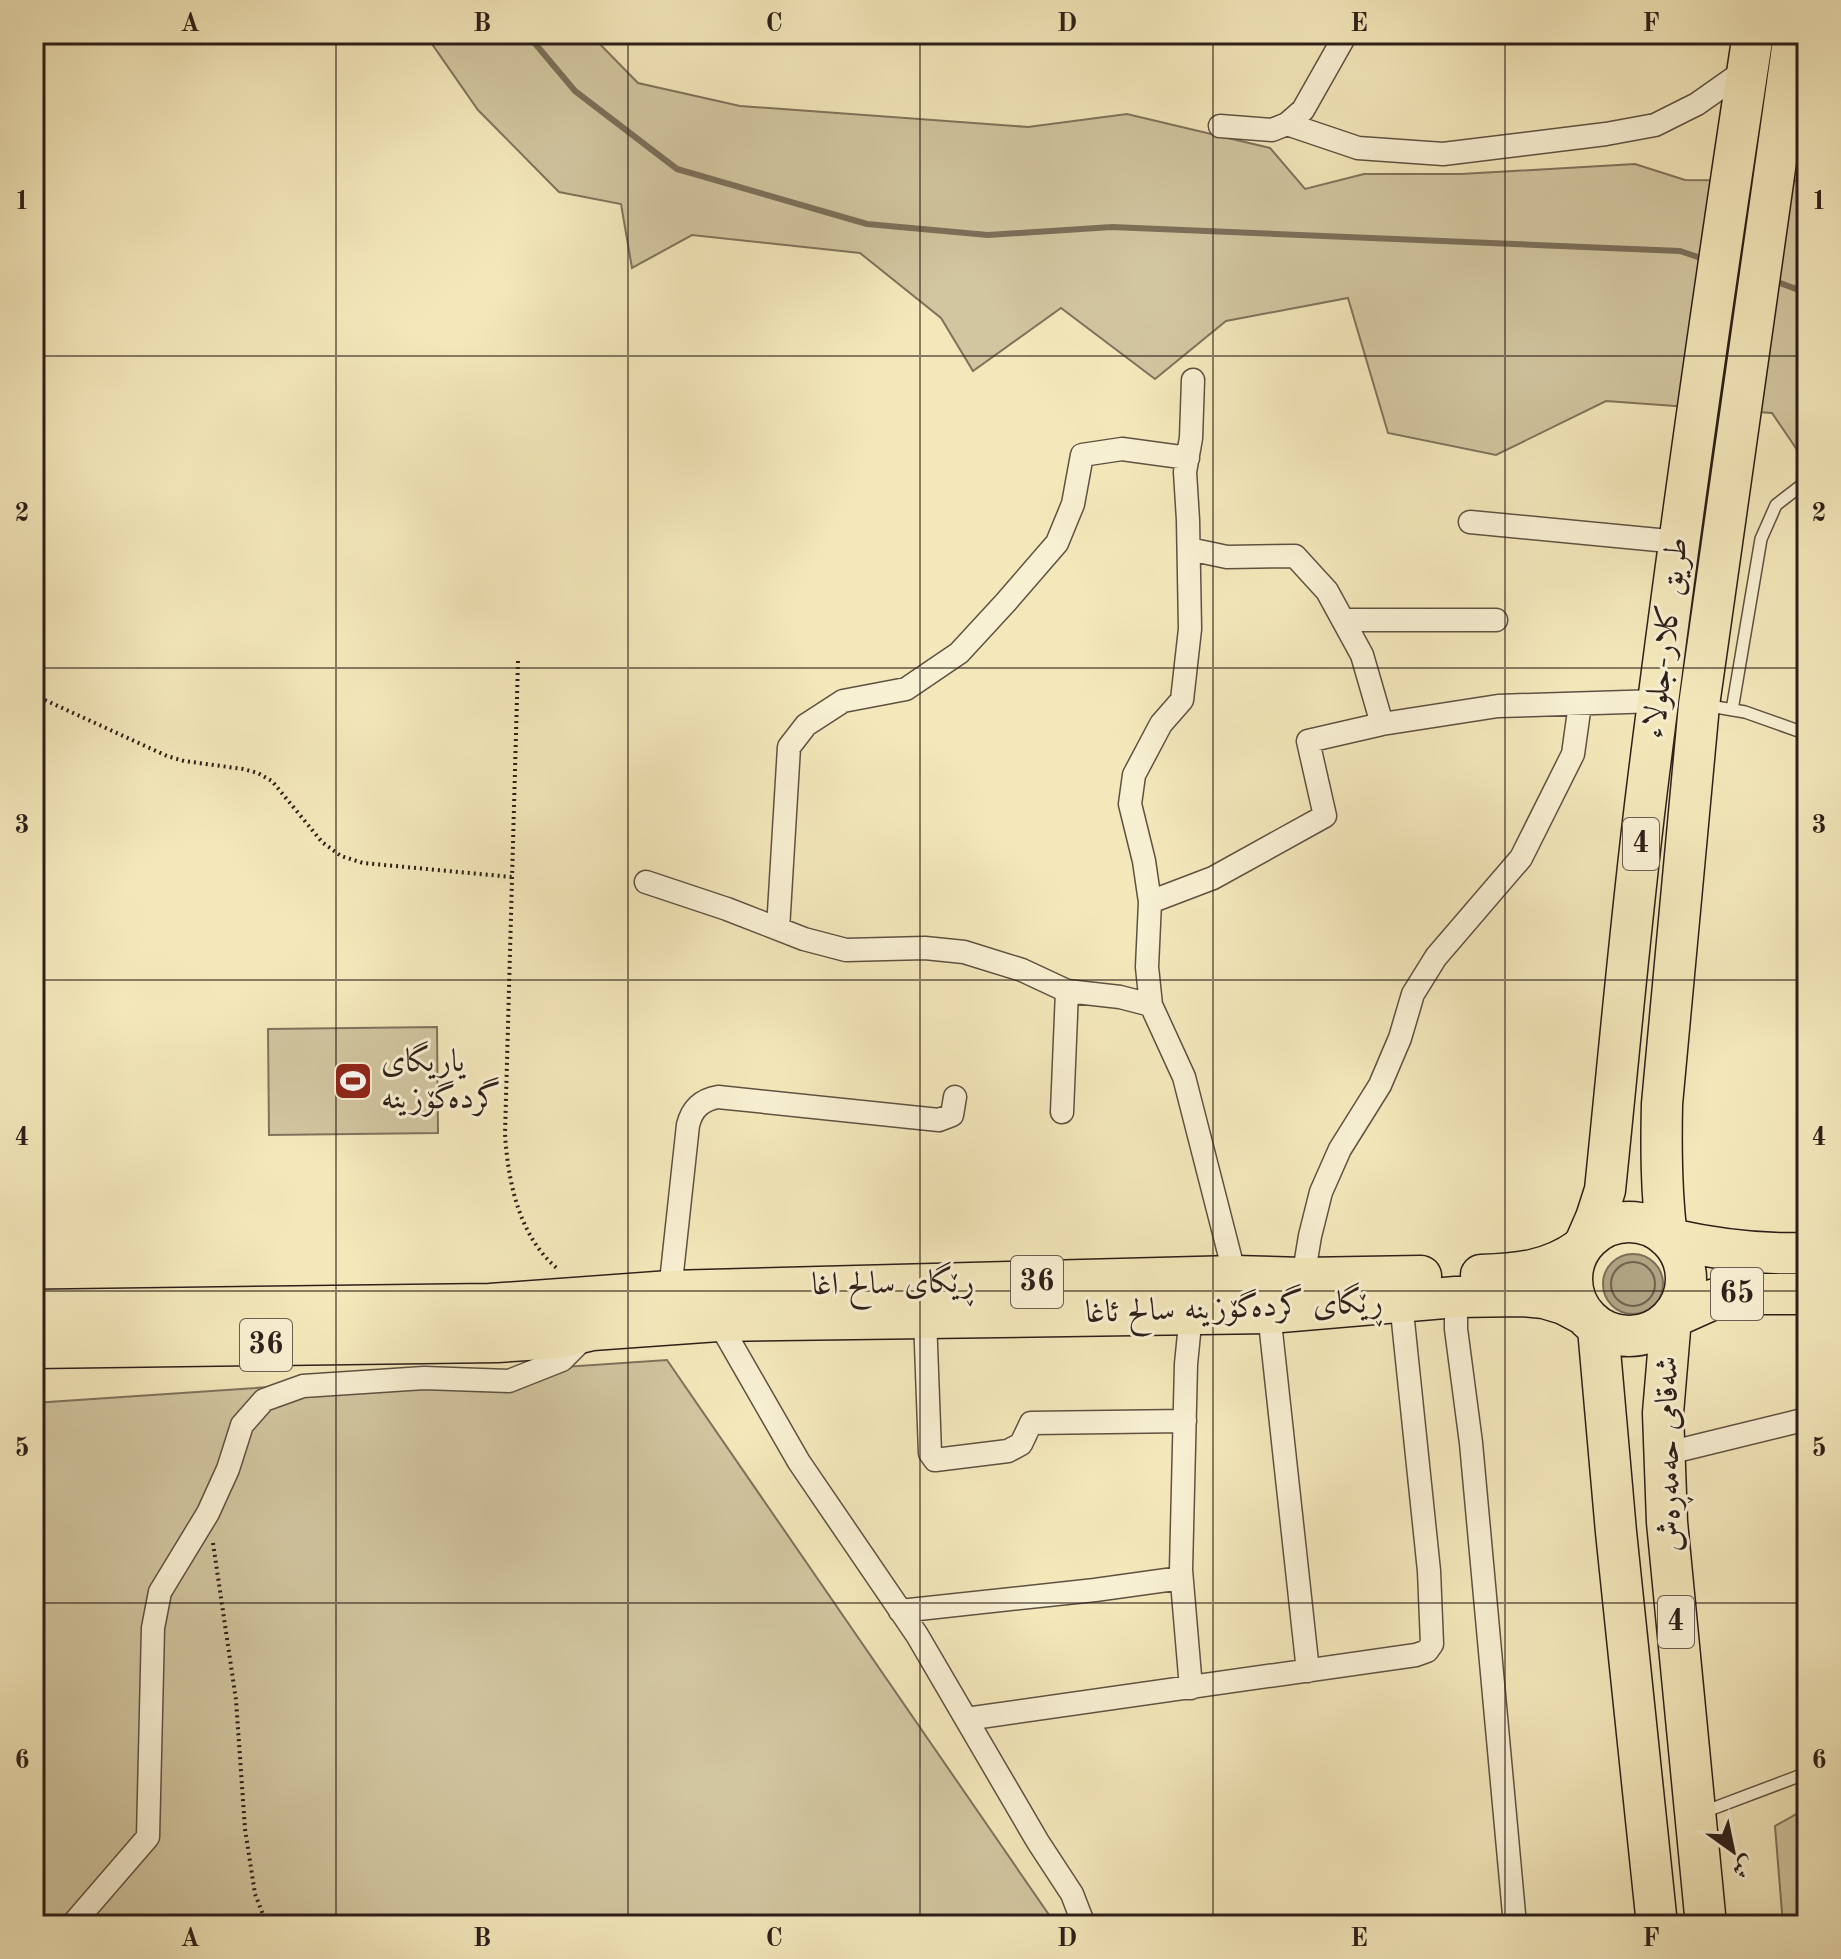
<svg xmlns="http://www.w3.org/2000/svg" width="1841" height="1959" viewBox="0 0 1841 1959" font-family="'Old Standard TT',Amiri,serif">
	<rect width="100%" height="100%" fill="#f4e8bb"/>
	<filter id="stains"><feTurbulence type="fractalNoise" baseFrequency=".0025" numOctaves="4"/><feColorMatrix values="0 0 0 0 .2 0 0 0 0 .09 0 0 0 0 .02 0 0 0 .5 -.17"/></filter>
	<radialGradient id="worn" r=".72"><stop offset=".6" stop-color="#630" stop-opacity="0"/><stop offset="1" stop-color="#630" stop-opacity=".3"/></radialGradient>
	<!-- green -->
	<path fill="#d2c6a0" stroke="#80725d" stroke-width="2" d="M425,34h165l48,49 102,23 288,21 99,-13 143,34 35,41 59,-15h97l174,-10 50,16 122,1v276l-3,3 -32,-47 -166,-12 -110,54 -108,-22 -40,-135 -122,23 -71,58 -94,-71 -88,63 -32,-53 -81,-65 -168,-18 -60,33 -11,-64 -62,-12 -81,-82z
		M437,1027l1,106 -169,2 -1,-106z
		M667,1360l389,565h-1022v-522z
		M1807,1808v117h-24l-8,-99z"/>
	<!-- water -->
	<path fill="#b0a484" stroke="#7c6f5a" stroke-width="2" d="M1603 1284a30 30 0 1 1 60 0a30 30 0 1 1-60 0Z"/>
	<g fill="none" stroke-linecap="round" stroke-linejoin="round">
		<!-- shore -->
		<path stroke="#6e624f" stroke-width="2" d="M1611 1284a22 22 0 1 1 44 0a22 22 0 1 1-44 0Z"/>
		<!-- stream -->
		<path stroke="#7c6f5a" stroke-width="6" d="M527,34l48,57 102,78 190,55 121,11 124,-8 568,24 24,8
			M1772,280l35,13"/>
		<!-- lane casing -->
		<g stroke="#5f5142" stroke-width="14">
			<path id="lane" d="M1704,705l41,7 62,22
				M1732,710l29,-171 15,-34 31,-24
				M1701,1813l106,-40"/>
		</g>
		<!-- street casing -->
		<g stroke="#5f5142" stroke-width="25">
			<path id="street" d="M1287,124l71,24 85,6 163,-20 49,-9 42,-21 51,-36
				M1220,126l52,4 15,-6 16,-14 43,-76
				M1193,380l-2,58 -6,34 3,48 2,109 -8,71 -21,24 -27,51 -4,29 14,57 6,41 -3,65 4,38 33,72 51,199
				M1470,522l209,20
				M1189,549l38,8 68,-1 32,35 35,64 20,69
				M1343,620h153
				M646,882l81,27 77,30 42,11 79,-2 39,4 58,18 45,21 53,6 31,8
				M1150,902l63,-24 112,-62 -17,-75 74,-17 116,-18 160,-5
				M778,929l11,-182 17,-22 37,-24 63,-12 53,-36 47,-51 51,-59 16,-39 9,-49 40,-6 66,9
				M1062,1112l5,-121
				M1303,1278l7,-42 11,-44 19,-43 40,-64 20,-47 13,-44 23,-37 85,-99 52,-104 7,-50
				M670,1291l18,-166c4,-16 13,-25 30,-28l221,23 13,-5 3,-18
				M1456,1297v32l15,114 44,482
				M1269,1313l39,358
				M925,1318l5,135 5,7 73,-9 13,-7 10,-21 154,-2
				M718,1321l81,141 118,173 121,207 34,52 12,31
				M1664,1454l143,-35
				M900,1611l195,-21 86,-12
				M1191,1688l-10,-118 5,-206 5,-50
				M966,1719l450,-64 11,-4 5,-7 -3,-73 -28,-269
				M72,1925l76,-88 5,-209 7,-36 48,-79 20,-44 14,-44 22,-25 39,-14 121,-8 85,3 53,-21 25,-25"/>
		</g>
		<!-- highway casing -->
		<g stroke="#2d1f1a" stroke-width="43">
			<path id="highway" d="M1572 1279a57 57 0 1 1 114 0a57 57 0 1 1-114 0Z
				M1667,1237c-6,-46 -6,-88 -5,-133l37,-399 95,-671
				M1670,1239c45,10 91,16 137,14
				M1586,1241l10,-23 9,-28c14,-136 26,-273 43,-409 31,-249 67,-498 105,-747
				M1481,1275c36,-1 69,-4 99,-26
				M34,1310l456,-6 180,-13 565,-15 68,2 118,-2
				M1671,1318l-8,95 4,109 39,403
				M1671,1318l38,-17 24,-7h74
				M1598,1328l18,204 41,393
				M34,1348l463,-6 61,-4 34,-8 126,-9 551,-8 187,-16 67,-1 21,2 20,6 19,10"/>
		</g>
		<!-- path -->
		<path stroke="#2d1f1a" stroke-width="4" stroke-dasharray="2 4" stroke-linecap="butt" d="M518,661l-13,473c3,48 14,103 53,135
			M34,695l133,61 17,5 59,8 15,4 14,8 50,61 19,14 22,7 149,14
			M213,1543l23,157 9,129 10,65 12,31"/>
		<!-- lane -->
		<use href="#lane" stroke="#f8f0d3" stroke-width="11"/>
		<!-- street -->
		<use href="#street" stroke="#f8f0d3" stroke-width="22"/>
		<!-- highway -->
		<use href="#highway" stroke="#f4e8bb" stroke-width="40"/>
	</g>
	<!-- grid -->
	<path fill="none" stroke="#2d1f1a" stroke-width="2" stroke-opacity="0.55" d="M336,34v1891M628,34v1891M920,34v1891M1213,34v1891M1505,34v1891M34,356h1773M34,668h1773M34,980h1773M34,1291h1773M34,1603h1773"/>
	<!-- icons -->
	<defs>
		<g id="stadium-square" transform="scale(2)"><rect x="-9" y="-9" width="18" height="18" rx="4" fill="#8f2418" stroke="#f8f0d3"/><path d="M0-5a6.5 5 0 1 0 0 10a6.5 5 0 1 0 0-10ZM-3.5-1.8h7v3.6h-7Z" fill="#fff"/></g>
	</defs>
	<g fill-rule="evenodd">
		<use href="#stadium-square" x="353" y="1081"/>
	</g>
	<g text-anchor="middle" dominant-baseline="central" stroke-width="6" stroke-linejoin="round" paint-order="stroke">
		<!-- shield labels -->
		<g fill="#f8f0d3" stroke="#6a5e52" stroke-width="2">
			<rect x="1623" y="818" width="36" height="52" rx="6"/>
			<rect x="1011" y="1256" width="52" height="52" rx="6"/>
			<rect x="1711" y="1268" width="52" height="52" rx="6"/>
			<rect x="240" y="1319" width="52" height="52" rx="6"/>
			<rect x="1658" y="1596" width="36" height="52" rx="6"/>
		</g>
		<g font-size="30" font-weight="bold" fill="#2d1f1a">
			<text x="1641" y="844">4</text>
			<text x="1037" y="1282">36</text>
			<text x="1737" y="1294">65</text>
			<text x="266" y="1345">36</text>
			<text x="1676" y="1622">4</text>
		</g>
		<!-- street labels -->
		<g font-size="32" fill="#2d1f1a" stroke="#f8f0d3">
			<text transform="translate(1667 638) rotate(-83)">طريق كلار-جلولاء</text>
			<text transform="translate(893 1285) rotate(-1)">ڕێگای سالح اغا</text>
			<text transform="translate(1234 1309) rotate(-2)">ڕێگای گردەگۆزینە سالح ئاغا</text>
			<text transform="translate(1670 1454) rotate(-91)">شەقامی حەمەڕەش</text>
		</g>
		<!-- poi labels -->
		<g font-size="32" fill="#2d1f1a" stroke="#f8f0d3" text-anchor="start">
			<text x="381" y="1063">یاریگای<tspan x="381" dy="37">گردەگۆزینە</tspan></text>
		</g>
	</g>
	<!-- margin -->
	<rect width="1841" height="1959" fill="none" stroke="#f4e8bb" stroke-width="88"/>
	<!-- north arrow -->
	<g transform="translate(1733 1851) rotate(147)" stroke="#f8f0d3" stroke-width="6" paint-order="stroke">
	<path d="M0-6L14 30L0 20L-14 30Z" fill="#2d1f1a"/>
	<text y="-12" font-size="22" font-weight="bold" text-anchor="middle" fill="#2d1f1a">ش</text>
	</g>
	<rect x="44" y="44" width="1753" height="1871" fill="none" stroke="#2d1f1a" stroke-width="3"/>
	<g font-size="26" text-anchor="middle" font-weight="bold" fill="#2d1f1a">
		<text x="190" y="31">A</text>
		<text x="482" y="31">B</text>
		<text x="774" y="31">C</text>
		<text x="1067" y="31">D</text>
		<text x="1359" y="31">E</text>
		<text x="1651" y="31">F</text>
		<text x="22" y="209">1</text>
		<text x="1819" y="209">1</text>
		<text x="22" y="521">2</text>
		<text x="1819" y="521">2</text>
		<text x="22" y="833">3</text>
		<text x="1819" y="833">3</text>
		<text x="22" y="1145">4</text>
		<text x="1819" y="1145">4</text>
		<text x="22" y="1456">5</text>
		<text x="1819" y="1456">5</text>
		<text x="22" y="1768">6</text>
		<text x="1819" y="1768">6</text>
		<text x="190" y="1946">A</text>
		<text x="482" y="1946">B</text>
		<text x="774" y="1946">C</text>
		<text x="1067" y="1946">D</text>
		<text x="1359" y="1946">E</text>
		<text x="1651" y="1946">F</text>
	</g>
	<rect width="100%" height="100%" filter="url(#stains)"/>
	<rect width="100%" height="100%" fill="url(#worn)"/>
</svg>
